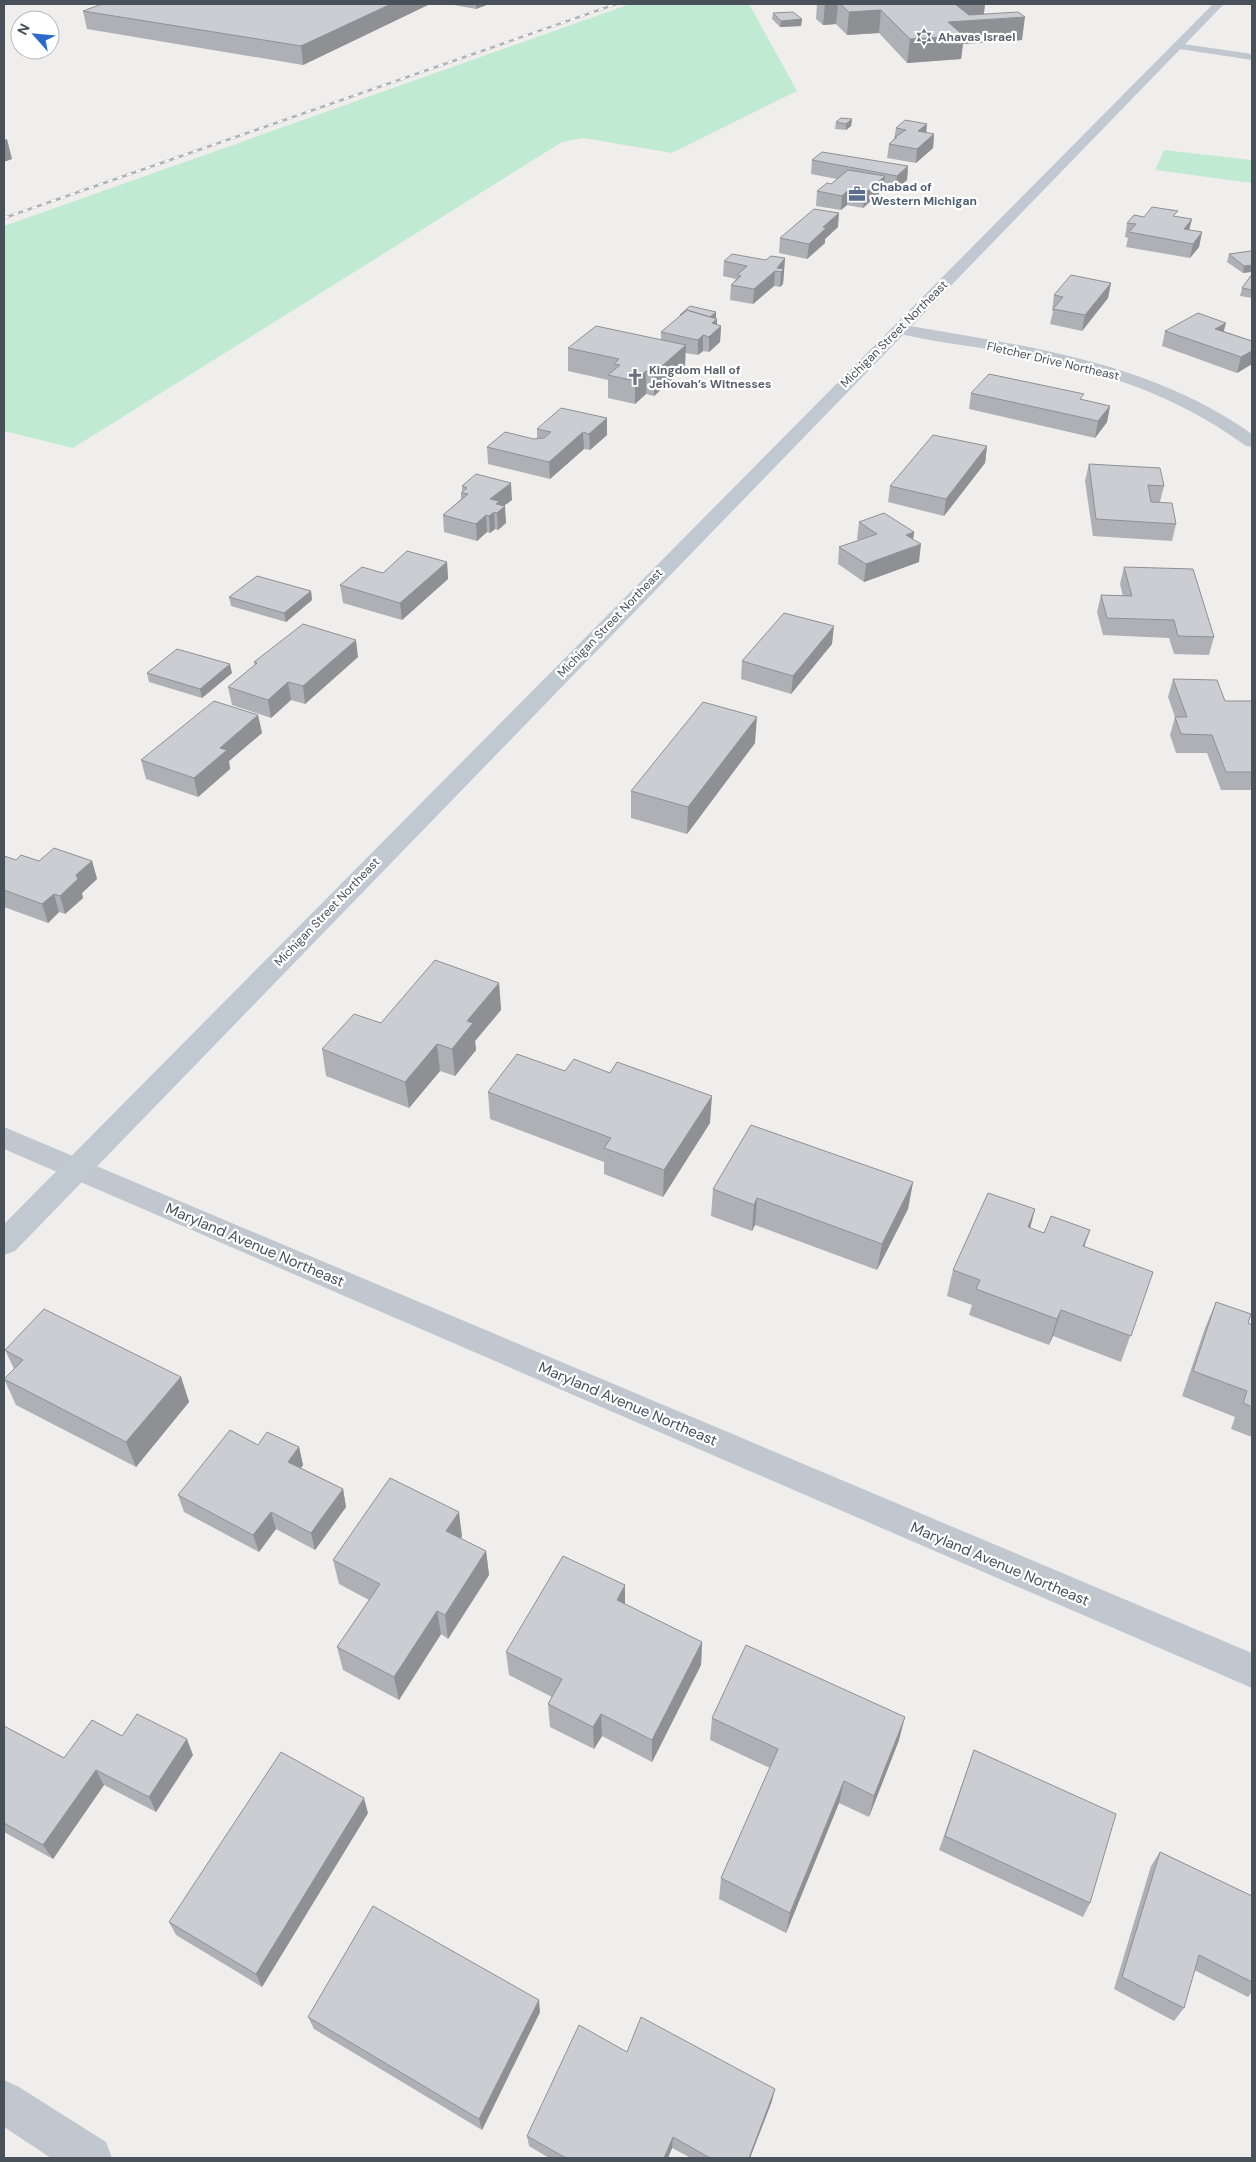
<svg xmlns="http://www.w3.org/2000/svg" width="1256" height="2162" viewBox="0 0 1256 2162" font-family="'DM Sans',sans-serif">
	<rect width="100%" height="100%" fill="#f0eeed"/>
	<!-- green -->
	<path fill="#c0ead2" d="M630,4h119l48,87 -125,62 -89,-15 -21,4 -489,306 -69,-17v-205z
		M1164,150l88,10v23l-97,-13z"/>
	<g fill="none" stroke-linecap="round" stroke-linejoin="round">
		<!-- minor -->
		<path fill="#c0c7ce" fill-rule="evenodd" d="M1177,43l75,11v6l-79,-12 -2,-2z
			M899,324c124,22 248,36 353,110v13l-6,-1c-79,-57 -153,-77 -247,-95 -35,-6 -71,-10 -106,-19l-2,-3z
			M4,2080l15,7 87,55 6,16h-61l-47,-31z"/>
		<!-- tertiary -->
		<path fill="#c0c7ce" fill-rule="evenodd" d="M4,1127l1248,526v35l-1248,-539z"/>
		<!-- secondary -->
		<path fill="#c0c8d2" fill-rule="evenodd" d="M1213,4h11l-1209,1247 -11,4v-31z"/>
		<!-- rail casing -->
		<g stroke="#b0b3b7" stroke-width="2.5">
			<path id="rail" d="M4,218l612,-214"/>
		</g>
		<!-- rail -->
		<use href="#rail" stroke="#fff" stroke-width="2" stroke-dasharray="5" stroke-linecap="butt"/>
	</g>
	<!-- wall -->
	<path fill="#afb0b5" d="M430,4l-127,61 -216,-36 -4,-18z
		M448,4h41l-13,5z
		M817,4h168l-1,10 38,26 -59,4 -2,15 -54,4 -28,-30 -32,2 -11,-11 -13,1 -7,-6z
		M773,13l29,6 -1,7 -21,1 -8,-8z
		M852,119l-1,7 -5,4 -11,-1 1,-7z
		M896,128l38,6 -1,14 -17,15 -29,-5 2,-14 5,-5z
		M812,160l96,6 -1,14 -12,10 -11,-2 -1,2 -20,18 -16,-3 -6,5 -25,-4 1,-15 14,-7 6,-5 -26,-5z
		M1144,217h32l16,2 -3,11 13,2 -3,15 -9,11 -64,-11 2,-9 -3,-1 2,-14z
		M838,227l-13,12v4l-18,16 -28,-6 1,-15z
		M1251,251l-8,22 -16,-11 2,-8z
		M785,258l-2,26 -3,3 -6,-1 -21,18 -23,-4 1,-15 5,-6 -13,-3 1,-15 42,-1z
		M1252,274v24l-12,-2 2,-8z
		M1111,283l-3,15 -26,33 -32,-7 3,-13h-1l2,-16z
		M680,315l37,4v6l4,1 -1,16 -11,10 -6,-1 -5,4 -13,-2v15l-31,28 -8,-2 -11,10 -27,-6v-18l-40,-9v-23l93,-8v-8l18,-15z
		M1165,331h59l28,10v23l-15,9 -75,-27z
		M971,393l112,7 27,6 -3,16 -12,16 -126,-29z
		M537,429l70,6 -17,15 -6,-1 -34,30 -62,-15 -1,-17 50,-8z
		M987,446l-2,17 -41,53 -56,-14 2,-16z
		M1089,464l75,22 -4,16 16,22 -4,17 -79,-5 -8,-55z
		M462,486l50,14 -8,6 2,17 -8,7 -3,-1 -5,4 -3,-1 -10,9 -33,-9 -1,-17 18,-16v-6l1,-1z
		M859,522l55,10 -1,7 6,23 -55,20 -26,-18 1,-17 20,-7 -2,-1z
		M447,562l1,17 -46,41 -59,-17 -3,-18 43,-12z
		M1124,567l90,70 -5,18 -35,-1 -5,-16 -66,-3 -6,-23 4,-17 22,1 -3,-12z
		M311,591l1,9 -26,22 -55,-16 -2,-9z
		M832,644l-41,50 -50,-15 1,-18z
		M358,657l-53,47 -14,-4 -20,18 -39,-13 -4,-18 27,-22 -1,-3z
		M147,673h85l-30,25 -53,-16z
		M1173,679l52,22h27v89h-31l-14,-37h-31l-6,-18 5,-18 -7,-20z
		M258,715l4,18 -33,28 1,8 -32,28 -52,-18 -5,-19z
		M755,743l-68,91 -56,-16v-27z
		M4,856l12,4 23,1h53l5,18 -15,14 1,5 -18,16 -6,-2 -11,11 -44,-16z
		M499,983l2,27 -26,31 1,9 -21,26 -15,-5 -31,37 -83,-32 -4,-27 59,-26z
		M565,1071l45,2 100,50 -47,74 -59,-23v-12l-114,-43 -2,-27z
		M913,1182l-5,27 -31,61 -122,-45 -3,6 -41,-15 2,-27z
		M1035,1209l-5,19 123,44 -32,90 -68,-26 -4,9 -80,-30 3,-10 -25,-9 6,-26z
		M1216,1302l32,21 4,2v112l-21,-8 4,-12 -53,-21 23,-68z
		M5,1350l176,27 8,25 -53,65 -120,-62 -12,-26 10,-10z
		M258,1445l41,2 4,18 -2,3 42,21 3,18 -31,43 -39,-21 -17,23 -75,-40 -6,-17z
		M462,1536l-1,3 25,12 3,24 -41,64 -7,-5 -42,66 -56,-30 -6,-23 32,-47 -30,-16 -6,-24z
		M625,1605l77,37 -1,23 -49,97 -50,-26 -8,13 -44,-22 -2,-23 4,-7 -43,-22 -3,-23z
		M712,1718l187,22 -30,77 -30,-14 -53,130 -67,-34 2,-21 49,-110 -60,-28z
		M4,1726l60,32 58,-22 71,19 -37,57 -52,-27 -51,74 -49,-27z
		M974,1750l116,153 -7,14 -144,-67z
		M368,1813l-106,174 -86,-52 -7,-13z
		M1160,1852l92,44v96l-4,5 -54,-27 -10,38 -10,13 -60,-32 37,-123z
		M540,2012l-58,118 -168,-101 -6,-12z
		M627,2052l145,49 -22,57h-59l-19,-10 -4,10h-119l-20,-12 -2,-10z"/>
	<!-- shaded-wall -->
	<path fill="#8f9093" d="M391,4h39l-127,61 -2,-19z
		M476,4h13l-13,5z
		M825,4h13l-2,20 -13,1z
		M952,4h33l-2,16 42,-3 -3,23 -59,4 -2,15 -54,4 3,-24 38,-17z
		M881,10l-2,23 -32,2 2,-23z
		M802,19l-1,7 -21,1 1,-6z
		M852,119l-1,7 -5,4v-6z
		M927,124l-1,13 -8,-6z
		M934,134l-1,14 -17,15 1,-14z
		M7,139l5,20 -8,3v-22z
		M908,166l-1,14 -12,10 2,-14z
		M885,176l-2,14 -20,18 2,-15z
		M848,190l-1,15 -6,5 1,-14z
		M839,213l-1,14 -13,12v4l-18,16 2,-15 14,-17z
		M1192,219l-4,15 -4,-5z
		M1202,232l-3,15 -9,11 3,-14z
		M785,258l-2,26 -3,3 1,-15 -4,-4z
		M1252,265v7l-9,1 1,-7z
		M775,271l-1,15 -21,18 1,-15z
		M1111,283l-3,15 -26,33 3,-16z
		M716,312v8h-10z
		M717,319v11l4,-4 -1,16 -11,10v-15l3,-14z
		M1226,323l-4,15 -7,-9z
		M703,335v16l-5,4v-15z
		M686,345l-1,23 -31,28v-23z
		M1252,351v13l-15,9 4,-16z
		M646,371v23l-11,10v-23z
		M1110,406l-3,16 -12,16 3,-17z
		M607,418v17l-17,15 -1,-16z
		M583,432l1,17 -34,30 -1,-17z
		M987,446l-2,17 -41,53 2,-17z
		M511,483l1,17 -13,9 6,-3 1,17 -8,7 -1,-17 -3,-1 1,17 -5,4 -1,-17 1,-17z
		M486,515l1,17 -10,9 -1,-17z
		M914,532l-2,16 9,-4 -2,18 -55,20 2,-18 40,-29z
		M447,562l1,17 -46,41 -2,-17z
		M311,591l1,9 -26,22 -2,-9z
		M834,626l-2,18 -41,50 2,-18z
		M356,640l2,17 -53,47 -2,-18z
		M230,664l2,9 -30,25 -2,-9z
		M288,682l3,18 -20,18 -3,-18z
		M258,715l4,18 -33,28 1,8 -32,28 -4,-19 26,-30z
		M757,717l-2,26 -68,91 1,-27z
		M92,861l5,18 -15,14 1,5 -18,16 -5,-18 16,-21z
		M54,894l5,18 -11,11 -6,-19z
		M499,983l2,27 -26,31 1,9 -21,26 -3,-27 15,-28z
		M437,1044l3,27 -31,37 -4,-26z
		M712,1096l-2,27 -47,74 1,-27z
		M913,1182l-5,27 -31,61 5,-26z
		M757,1198l-2,27 -3,6 2,-26z
		M1035,1209l-7,27v-9z
		M1090,1230l-9,26 2,-10z
		M1061,1310l-8,26 -4,9 8,-26z
		M181,1377l8,25 -53,65 -10,-25z
		M299,1447l4,18 -10,14 -5,-17z
		M343,1489l3,18 -31,43 -4,-17z
		M271,1512l5,17 -17,23 -6,-17z
		M459,1512l3,24 -12,20 -4,-25z
		M486,1551l3,24 -41,64 -3,-24z
		M625,1585v24l-8,-9z
		M437,1611l4,23 -42,66 -5,-23z
		M702,1642l-1,23 -49,97v-22z
		M601,1714l1,22 -8,13 -1,-22z
		M905,1717l-6,23 -30,77 5,-21z
		M187,1739l6,16 -37,57 -7,-15z
		M96,1770l8,15 -51,74 -10,-14z
		M844,1781l-5,22 -53,130 4,-20z
		M364,1798l4,15 -106,174 -6,-13z
		M539,2000l1,12 -58,118 -3,-11z
		M775,2089l-3,12 -22,57h-1z
		M673,2137l-1,11 -4,10h-4z"/>
	<!-- building -->
	<path fill="#cccdd2" stroke="#8f9093" d="M102,4h289l-90,42 -218,-35z
		M840,4h115l14,11 49,-3 7,5 -77,5 16,14 -54,3 -29,-29 -32,2z
		M793,12l9,7 -21,2 -8,-8z
		M841,118l11,1 -6,5 -10,-2z
		M905,120l22,4 -9,7 16,3 -17,15 -28,-5 8,-7h-2l11,-7 -10,-2z
		M822,152l86,14 -11,10 -85,-16z
		M848,170l37,6 -20,17 -17,-3 -6,6 -25,-5 10,-8 4,1z
		M1152,207l26,4 -5,5 19,3 -8,10 18,3 -9,12 -64,-12 7,-8 -9,-1 7,-8 10,2z
		M814,209l25,4 -16,14 3,1 -17,16 -29,-6z
		M1251,251l1,1v13l-8,1 -15,-12z
		M732,254l34,6 5,-4 14,2 -8,10 7,1 -3,3 -6,-1 -21,18 -23,-4 10,-9 -4,-1 10,-9 -23,-5z
		M1252,274v16l-10,-2z
		M1071,275l40,8 -26,32 -32,-6 10,-12 -9,-2z
		M690,306l26,6 -6,5 -23,-7 -6,5h-1z
		M687,310l30,9 -5,4 9,3 -12,11 -6,-2 -5,5 -37,-8z
		M1198,313l28,10 -11,6 37,12v10l-11,6 -76,-26z
		M596,326l90,19 -32,28 -8,-2 -11,10 -27,-6 12,-10 -6,-1 5,-5 -51,-11z
		M989,374l95,20 -4,5 30,7 -12,15 -127,-28z
		M561,408l46,10 -18,16 -6,-2 -34,30 -62,-15 18,-15 29,7 10,-1 7,-6 -14,-3z
		M933,435l54,11 -41,53 -56,-13z
		M1089,464l71,4 4,18 -16,-1 3,17 21,1 4,21 -80,-5z
		M476,474l35,9 -21,16 9,2 -3,3 9,2 -8,7 -3,-1 -5,4 -3,-1 -10,9 -33,-9 25,-21 -7,-1 6,-5 -5,-2z
		M884,513l30,19 -8,3 15,9 -55,20 -27,-17 38,-13 -18,-12z
		M407,551l40,11 -47,41 -60,-18 22,-18 21,6z
		M1124,567l69,2 21,68 -36,-1 -4,-16 -67,-2 -6,-23 31,1z
		M257,576l54,15 -27,22 -55,-16z
		M784,613l50,13 -41,50 -51,-15z
		M303,624l53,16 -53,46 -15,-4 -20,18 -40,-13 29,-24 -3,-1z
		M177,649l53,15 -30,25 -53,-16z
		M1173,679l44,1 8,21h27v71h-26l-14,-37 -31,-1 -6,-17h12z
		M214,701l44,14 -38,33 7,2 -33,28 -53,-18z
		M703,702l54,15 -69,90 -57,-16z
		M54,848l38,13 -16,14 2,4 -18,17 -6,-2 -12,10 -38,-14v-34l12,4 5,-5 18,6z
		M435,960l64,23 -32,38 6,2 -21,26 -15,-5 -32,38 -83,-33 32,-35 27,9z
		M517,1054l48,17 9,-12 36,14 7,-11 95,34 -48,74 -60,-22 7,-10 -123,-46z
		M751,1125l162,57 -31,62 -125,-46 -3,7 -41,-16z
		M988,1193l47,16 -7,18 16,6 7,-17 39,14 -7,16 70,26 -22,64 -70,-26 -4,9 -81,-30 4,-9 -27,-10z
		M1216,1302l35,12 -3,9 4,2v82l-9,-4 4,-12 -54,-20z
		M44,1309l137,68 -55,65 -122,-63 19,-19 -18,-10z
		M230,1430l28,15 9,-13 32,15 -11,15 55,27 -32,44 -40,-21 -18,23 -75,-40z
		M390,1478l69,34 -13,19 40,20 -41,64 -8,-4 -43,66 -57,-30 43,-63 -47,-24z
		M563,1556l62,29 -8,15 85,42 -50,98 -51,-26 -8,13 -45,-23 14,-25 -56,-27z
		M746,1645l159,72 -31,79 -30,-15 -54,132 -69,-35 57,-129 -66,-31z
		M137,1714l50,25 -38,58 -53,-27 -53,75 -39,-22v-97l60,32 28,-38 30,16z
		M974,1750l142,64 -26,89 -145,-67z
		M281,1752l83,46 -108,176 -87,-52z
		M1160,1852l92,44v86l-53,-27 -15,53 -62,-31z
		M373,1906l166,94 -60,119 -171,-102z
		M641,2017l134,72 -26,69h-39l-37,-21 -9,21h-98l-39,-22 52,-111 48,27z"/>
	<!-- icons -->
	<defs>
		<g id="synagogue-bare" transform="scale(1.35)"><path d="M0-6.5L5.6 3.2H-5.6ZM0 6.5L5.6-3.2H-5.6Z" fill="#6b7280" stroke="#fff" stroke-width="2.5" paint-order="stroke"/></g>
		<g id="office-bare" transform="scale(1.35)"><path d="M-6-3h4V-5.5h4V-3h4V5H-6ZM-1-4.5V-3h2v-1.5ZM-6 0V1H6V0Z" fill="#5c6f8a" stroke="#fff" stroke-width="2.5" paint-order="stroke"/></g>
		<g id="church-bare" transform="scale(1.35)"><path d="M-1.2-6h2.4v3.5h3.3v2.4h-3.3V6h-2.4V-.1h-3.3v-2.4h3.3Z" fill="#6b7280" stroke="#fff" stroke-width="2.5" paint-order="stroke"/></g>
	</defs>
	<g fill-rule="evenodd">
		<use href="#synagogue-bare" x="924" y="37"/>
		<use href="#office-bare" x="857" y="194"/>
		<use href="#church-bare" x="635" y="377"/>
	</g>
	<g text-anchor="middle" dominant-baseline="central" stroke-width="4.5" stroke-linejoin="round" paint-order="stroke">
		<!-- far-worship labels -->
		<g font-size="12" font-weight="bold" fill="#5b616d" stroke="#fff" text-anchor="start">
			<text x="938" y="37">Ahavas Israel</text>
			<text x="649" y="370">Kingdom Hall of<tspan x="649" dy="14">Jehovah’s Witnesses</tspan></text>
		</g>
		<!-- far-service labels -->
		<g font-size="12" font-weight="bold" fill="#4e5e75" stroke="#fff" text-anchor="start">
			<text x="871" y="187">Chabad of<tspan x="871" dy="14">Western Michigan</tspan></text>
		</g>
		<!-- far-street labels -->
		<g font-size="12" fill="#485059" stroke="#fff">
			<text transform="translate(894 334) rotate(-45)">Michigan Street Northeast</text>
			<text transform="translate(1053 361) rotate(13)">Fletcher Drive Northeast</text>
			<text transform="translate(610 623) rotate(-46)">Michigan Street Northeast</text>
			<text transform="translate(327 912) rotate(-46)">Michigan Street Northeast</text>
		</g>
		<!-- street labels -->
		<g font-size="15" fill="#485059" stroke="#fff">
			<text transform="translate(255 1245) rotate(23)">Maryland Avenue Northeast</text>
			<text transform="translate(628 1404) rotate(23)">Maryland Avenue Northeast</text>
			<text transform="translate(1000 1564) rotate(23)">Maryland Avenue Northeast</text>
		</g>
	</g>
	<!-- border -->
	<rect width="1256" height="2162" fill="none" stroke="#485059" stroke-width="10"/>
	<!-- north arrow -->
	<g transform="translate(35 35) rotate(297)"><circle r="24" fill="#ffffff" stroke="#b6b9bd"/>
	<path d="M0-4L9 19L0 12L-9 19Z" fill="#2b6bcc"/>
	<text y="-8" font-size="14" font-weight="bold" text-anchor="middle" fill="#485059">N</text>
	</g>
</svg>
